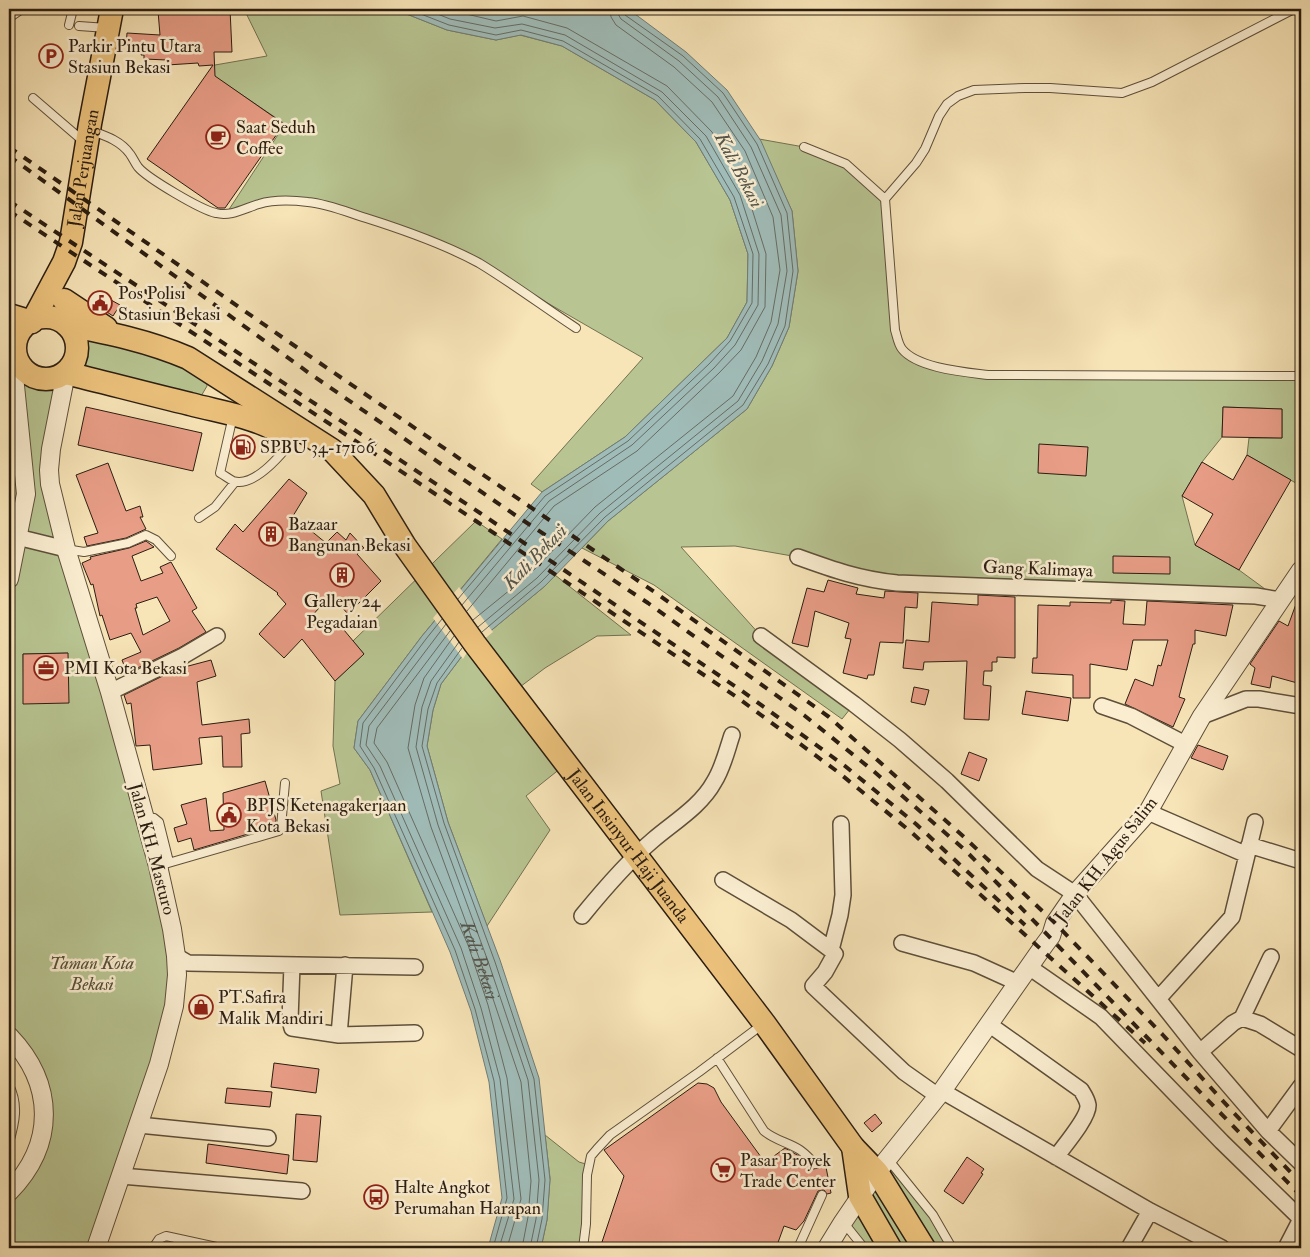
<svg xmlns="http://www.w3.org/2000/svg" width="1310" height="1257" viewBox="0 0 1310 1257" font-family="'IM FELL Double Pica',serif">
	<rect width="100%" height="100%" fill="#f7e4b7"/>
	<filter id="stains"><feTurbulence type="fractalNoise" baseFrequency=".004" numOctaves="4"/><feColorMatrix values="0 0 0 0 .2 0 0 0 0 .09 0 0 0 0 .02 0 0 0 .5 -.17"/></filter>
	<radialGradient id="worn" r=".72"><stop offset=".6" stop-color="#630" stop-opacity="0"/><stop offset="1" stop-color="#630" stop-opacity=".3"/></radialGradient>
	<!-- green -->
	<path fill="#b8c592" stroke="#727152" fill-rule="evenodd" d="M244,9h150l53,21 49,10 24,-5 42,11 93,54 41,42 34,58 18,54 -1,48 -20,36 -102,99 -83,55 -11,-8 112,-126 -165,-95 -48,-22 -103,-35 -39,-6 -62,14 59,-90 -77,-52 7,-7 52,-9z
		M759,139l45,8 42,17 39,35 14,145 13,13 76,18 313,1v110l-54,-31 2,-17h33v-29l-59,-2 -1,30 -20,25 -20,34 13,49 44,25 41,30 -383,-17 -99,-26 -63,-11 -54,1 80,89 93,68 -12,15 -188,-134 -72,-37 26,-27 139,-112 25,-43 17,-39 9,-56 -6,-60z
		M9,315l15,13c-14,17 -9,44 15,50 28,8 46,-22 32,-48l136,40v16l-7,12 -134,-25 -17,97 57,209 71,296 -81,273h-87v-56l13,-14 22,-73 -35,-69v-457l9,-42 -1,-180 -8,-5zM68,653l-44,51 -1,-50z
		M476,521l26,18 -80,97 -64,85 -4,27 16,22 62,142 -92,3 -19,-124 19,-7 -7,-38 2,-65 29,-27 -11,-13z
		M555,575l76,60 -34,1 -52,32 -33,25 54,71 -40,32 24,34 -63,96 -39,-104 -21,-76 6,-36 8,-26 24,-32 80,-66z
		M545,1135l34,27 10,3 -6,83h-42l6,-28 3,-42z
		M887,1158l46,57 19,33h-88l-21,-26z"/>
	<!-- water -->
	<path fill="#a0bcb8" stroke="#717c75" d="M394,9h230l11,5 51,38 41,38 34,51 31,70 6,60 -9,56 -17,39 -25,43 -139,112 -63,65 -80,66 -24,32 -8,26 -6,36 21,76 52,138 39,118 11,102 -3,40 -6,28h-53l14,-50 -13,-116 -18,-71 -21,-59 -80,-182 -16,-22 4,-27 64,-85 120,-144 83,-55 102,-99 20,-36 1,-48 -18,-54 -34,-58 -41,-42 -93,-54 -41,-11 -25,5 -49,-10z"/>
	<!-- pier -->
	<path fill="#f7e4b7" d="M459,587l34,45 -27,22 -3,5 -30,-41z"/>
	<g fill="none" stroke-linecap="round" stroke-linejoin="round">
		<!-- shore -->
		<g stroke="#666c64" stroke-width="1">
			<path d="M408,9l41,16 47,10 25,-5 42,11 95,55 42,43 34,58 19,57 -1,49 -22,38 -20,22 -82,78 -83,55 -87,103"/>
			<path d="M425,9l25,10 45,9 27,-4 43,11 97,57 44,44 34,59 19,59 -1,51 -23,40 -21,23 -82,77 -83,56 -87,104"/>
			<path d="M445,9l51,12 27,-5 44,12 100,58 45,46 35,61 19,61 -1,53 -24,43 -22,23 -82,78 -83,55 -87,105"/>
			<path d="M442,619l-16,20 -63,84 -3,23 14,22 81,182 20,59 19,72 13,117 -14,50"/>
			<path d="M473,620l59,-48 63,-65 138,-111 23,-39 15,-35 9,-52 -7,-53 -28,-66 -33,-49 -38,-35 -58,-42 -5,-8 -1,-8"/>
			<path d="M446,624l-77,102 -3,19 14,21 81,182 20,60 19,71 14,120 -15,49"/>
			<path d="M478,627l59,-49 63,-65 138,-112 24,-40 16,-37 9,-53 -6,-56 -30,-68 -33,-50 -39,-36 -58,-42 -3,-5 -1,-5"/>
			<path d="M450,631l-73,97 -3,15 13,19 81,183 20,60 19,73 14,121 -14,49"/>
			<path d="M482,632l59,-50 64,-65 138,-112 25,-41 17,-38 8,-55 -6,-58 -30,-69 -34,-51 -40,-37 -58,-41 -2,-6"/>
			<path id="s1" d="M454,636l-30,42 -9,27 -7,43 23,79 51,139 39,116 10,99 -3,36 -6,31"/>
			<path d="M459,642l-28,39 -9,26 -6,40 22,78 51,139 39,116 11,100 -3,39 -6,29"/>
			<path d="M462,648l-25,35 -9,26 -6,37 22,77 51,139 39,117 11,101 -3,39 -6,29"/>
		</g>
	</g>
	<!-- building -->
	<path fill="#e89d86" stroke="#2b1d11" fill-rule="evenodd" d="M199,9h31l2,43h-18l1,24 69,48 -59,84h-7l-71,-49 66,-94 -14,1 -1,-3 -31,2v-5l-23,-1v-4h-3v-8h-15l1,-14 33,2 -2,-24z
		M102,295l18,10 -7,11 -17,-11z
		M86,407l116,26 -9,38 -115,-26z
		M1223,407l59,2v29l-60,-1z
		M1039,444l49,3 -2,29 -48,-3z
		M1247,455l44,25 -52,90 -44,-25 18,-31 -31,-18 20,-34 31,18z
		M108,463l18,48 14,-5 3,11h-3l6,12 -20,9 -39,8 -3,-9 14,-4 -22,-58z
		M289,479l18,14 -14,23 33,27 11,-11 9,8 4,-7 14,15 -7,6 24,27 -33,33 -17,-19 -22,24 21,14 9,-9 25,30 -29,27 -33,-42 -18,19 -25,-24 27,-30 -9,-10 1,-1 -62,-44 19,-25 8,8z
		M146,541l8,6 -22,9 9,25 22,-8 -3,-6 11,-5 26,46 -5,3 14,21 -27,16 -52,25 -5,-13 19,-8 -10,-19 -21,7 -8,-25 -2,1 -7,-32 -2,1 -9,-22 9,-4 -1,-2 39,-9zM157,597l13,24 -27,14 -8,-27h2l-1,-4z
		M1113,556l57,1v17l-57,-1z
		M828,580l30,8 -2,6 28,4 1,-7 33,2 -1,15 -12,-1 -2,36 -23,-1 -6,33h-6l-1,4 -24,-6 8,-34 -6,-1 4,-15 -34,-12 -7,36 -16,-4 15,-55 17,4z
		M1300,593l1,91 -29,-8 -2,12 -19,-4 4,-16 -5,-4 29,-43 9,5z
		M978,595l37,2v61l-18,-1v5h-5v9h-8l-1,14 8,1 -2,34 -25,-1 3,-58 -43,1 -1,8 -20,-2 3,-28 23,2 3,-40 46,3z
		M1111,600l14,1 -2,23 22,1 2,-24 86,4 -7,31 -31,-6v14h-2l-14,53 6,2 -12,28 -48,-23 10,-25 18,7 5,-21 3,1 7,-26h-35l-6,30 -37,-6v34h-17v-23l-41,-2 1,-15h4l1,-53 32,1v-4l41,1z
		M68,653l1,50 -46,1v-50z
		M211,660l5,16 -19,6 5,43 47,-6 1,14 -9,1 1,33h-19l-1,-31 -23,2 3,26 -49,6 -3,-25 -14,1 -5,-43 -4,1 -3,-9 53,-26z
		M914,687l15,3 -4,15 -14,-3z
		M1026,691l45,7 -3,23 -46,-7z
		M1198,745l30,11 -5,14 -32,-12z
		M969,752l18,7 -8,22 -18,-7z
		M265,781l11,39 -1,6 -81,24 -3,-12 -13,4 -4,-14 13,-4 -6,-19 25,-7 4,33 14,-1 -1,-37z
		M274,1063l45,6 -3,24 -45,-6z
		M698,1083l9,1 7,4 7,14 40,55 9,2 15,-11 14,8 2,4h2l10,9 6,-1 1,-5 5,-1 6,31 -4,1 -3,-4 -6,1 -14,30 -8,9 -12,-4 -8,22h-176l24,-72 -20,-26z
		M227,1088l45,4 -2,15 -45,-4z
		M296,1114l25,2 -4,46 -24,-2z
		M875,1114l7,9 -10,9 -8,-9z
		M208,1144l81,11 -2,19 -81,-11z
		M967,1157l17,12 -3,4 2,1 -20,30 -19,-13z"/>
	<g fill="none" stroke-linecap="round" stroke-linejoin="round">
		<!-- service casing -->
		<g stroke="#5e4f3a" stroke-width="10">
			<path id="service" d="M9,18l13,-9
				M69,25l4,-16
				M79,26l28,2
				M33,98l50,43
				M92,131c14,5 29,10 38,23 3,4 5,9 8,13 9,11 63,43 78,46 15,4 29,-5 43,-9 16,-5 33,-4 49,-2 20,2 39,10 58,16 38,12 78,26 113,45 33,20 65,44 97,65
				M804,147l42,17 39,35 10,131c2,6 3,14 7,19 15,19 62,23 86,26l313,1
				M885,199l31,-36 9,-14 14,-33 8,-12 11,-8 16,-6 51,-2h25l72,5 30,-11 142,-73
				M233,416l-13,57c4,2 9,6 13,8 21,7 48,-26 59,-40
				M199,518l16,-11 20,-25
				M66,549l18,3 44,-9 18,-8 10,5 15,16
				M144,817l10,1 5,4 10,40
				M158,866l121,-35 2,-4 4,-44
				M717,1058l47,73c12,10 24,11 36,19 6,4 10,9 15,14
				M9,1085c10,20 6,37 0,58
				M887,1158l46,57 19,33
				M844,1223l20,25
				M153,1248l6,-9 7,-3 55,12
				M583,1248l3,-24 1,-49 4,-19 6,-7 13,-14 89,-63 64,-48
				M798,1248l24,-53"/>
		</g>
		<!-- minor casing -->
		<g stroke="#5e4f3a" stroke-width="18">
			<path id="minor" d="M9,535l57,14
				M798,557c36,13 61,22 99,26l359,13 24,4
				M761,636l93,68 46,36 47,41 90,88 38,25 125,158 68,79 33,32
				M110,692l73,-36 34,-20
				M1102,706l29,10 54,28
				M1202,716l44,-17h13l42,7
				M1148,812l99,43
				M841,824l2,71 -3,20 -9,35 4,4 -10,18 -12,14 91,86 34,24
				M1249,845l52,16
				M723,880l68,40 40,30
				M582,916c22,-27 45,-54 71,-76 21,-18 48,-34 61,-58 9,-14 13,-32 18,-47
				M902,943l72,20 44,20
				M176,956l12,7 227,4
				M292,965l-2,55 2,8 47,7 76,-2
				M1029,967l72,50 121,125 79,77 -15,29
				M1158,999l74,-82 23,-95
				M1242,1018l29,-61
				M990,1025l91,65c3,5 6,9 7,15 1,12 -24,41 -32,52
				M339,1035l6,-70
				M1200,1052l33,-29 9,-5 18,6 41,25
				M942,1091l208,120 72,37
				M139,1125l129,13
				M1268,1131l33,-45
				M121,1176l181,15
				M1129,1248l21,-37"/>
		</g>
		<!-- tertiary casing -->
		<g stroke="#5e4f3a" stroke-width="20">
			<path id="tertiary" d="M66,373l-15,76 -2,21 1,14 16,65 44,143 48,174 14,63 4,27 1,19 -3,31 -15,58 -63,184
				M9,579l17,-85 -12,-118 3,-19
				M9,1036c46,48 47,108 0,156
				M827,1248l16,-26 34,-50 65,-81 103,-147 6,-8 4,-13 20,-29 73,-82 54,-96 99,-146"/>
		</g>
		<!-- primary casing -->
		<g stroke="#2b1d11" stroke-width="25">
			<g id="primary">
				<path d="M64,300l42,28"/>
				<path id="s2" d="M9,315l23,7 32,-60 7,-20 19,-118 22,-115"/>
				<circle cx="46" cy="348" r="31"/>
				<path id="s3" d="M67,325c42,8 81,16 121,33l144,92 42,45 31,51 70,98 289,379 89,124 24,25 47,76"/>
				<path d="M66,373c41,10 82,21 124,31 34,9 68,13 98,33"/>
				<path d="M853,1147l7,49 30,52"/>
			</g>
		</g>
		<!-- service -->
		<use href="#service" stroke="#faedd0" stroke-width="8"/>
		<!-- minor -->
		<use href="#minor" stroke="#faedd0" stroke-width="15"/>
		<!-- tertiary -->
		<use href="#tertiary" stroke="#faedd0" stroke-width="18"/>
		<!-- primary -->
		<use href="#primary" stroke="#ecc27c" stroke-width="22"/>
		<!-- rail -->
		<path stroke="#2b1d11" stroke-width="4" stroke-dasharray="9 9" stroke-linecap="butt" d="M9,147l283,197 364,249 173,124 135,120 91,86 107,111 71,78 68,71
			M9,156l300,217 206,142 133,88 157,113 66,53 94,81 336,346
			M9,201l471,312 262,178 103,75 71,58 109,101
			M9,211l467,310 262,177 100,74 73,60 234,211"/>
	</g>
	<!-- icons -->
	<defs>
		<g id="parking-ring" transform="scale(1.25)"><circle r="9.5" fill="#faedd0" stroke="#8f2418" stroke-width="1.5"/><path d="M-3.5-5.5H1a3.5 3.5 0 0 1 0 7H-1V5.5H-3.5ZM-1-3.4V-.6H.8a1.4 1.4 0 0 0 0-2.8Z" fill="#8f2418"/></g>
		<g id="cafe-ring" transform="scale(1.25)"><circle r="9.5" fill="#faedd0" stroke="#8f2418" stroke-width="1.5"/><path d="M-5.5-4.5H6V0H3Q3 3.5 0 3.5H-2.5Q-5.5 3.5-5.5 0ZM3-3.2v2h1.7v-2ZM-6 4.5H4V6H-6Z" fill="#8f2418"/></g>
		<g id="civic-ring" transform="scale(1.25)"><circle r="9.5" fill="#faedd0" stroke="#8f2418" stroke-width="1.5"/><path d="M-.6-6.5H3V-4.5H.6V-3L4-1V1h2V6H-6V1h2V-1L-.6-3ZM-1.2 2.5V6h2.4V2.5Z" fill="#8f2418"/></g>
		<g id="fuel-ring" transform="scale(1.25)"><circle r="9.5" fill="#faedd0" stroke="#8f2418" stroke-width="1.5"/><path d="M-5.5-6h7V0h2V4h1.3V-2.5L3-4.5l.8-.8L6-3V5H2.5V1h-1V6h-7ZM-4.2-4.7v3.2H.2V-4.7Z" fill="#8f2418"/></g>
		<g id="building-ring" transform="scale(1.25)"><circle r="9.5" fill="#faedd0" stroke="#8f2418" stroke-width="1.5"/><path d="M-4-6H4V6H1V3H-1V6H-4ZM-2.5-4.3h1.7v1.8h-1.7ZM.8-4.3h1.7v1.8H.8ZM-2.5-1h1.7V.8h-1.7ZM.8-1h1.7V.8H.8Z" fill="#8f2418"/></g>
		<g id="office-ring" transform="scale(1.25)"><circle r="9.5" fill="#faedd0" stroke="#8f2418" stroke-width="1.5"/><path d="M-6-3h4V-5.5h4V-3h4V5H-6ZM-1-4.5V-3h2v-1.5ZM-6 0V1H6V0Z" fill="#8f2418"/></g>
		<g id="shop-ring" transform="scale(1.25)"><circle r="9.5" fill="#faedd0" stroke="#8f2418" stroke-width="1.5"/><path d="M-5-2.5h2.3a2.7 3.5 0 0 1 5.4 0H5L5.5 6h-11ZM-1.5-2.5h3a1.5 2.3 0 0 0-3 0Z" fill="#8f2418"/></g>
		<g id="supermarket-ring" transform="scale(1.25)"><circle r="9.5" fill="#faedd0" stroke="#8f2418" stroke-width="1.5"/><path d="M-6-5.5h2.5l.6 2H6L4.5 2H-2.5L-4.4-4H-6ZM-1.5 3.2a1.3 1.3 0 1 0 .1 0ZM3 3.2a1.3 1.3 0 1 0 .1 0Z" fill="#8f2418"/></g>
		<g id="bus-ring" transform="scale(1.25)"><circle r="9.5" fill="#faedd0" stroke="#8f2418" stroke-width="1.5"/><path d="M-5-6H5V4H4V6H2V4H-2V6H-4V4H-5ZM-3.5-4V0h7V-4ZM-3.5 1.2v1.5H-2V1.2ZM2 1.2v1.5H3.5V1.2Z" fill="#8f2418"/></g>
	</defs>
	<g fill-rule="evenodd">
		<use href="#parking-ring" x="51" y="56"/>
		<use href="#cafe-ring" x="218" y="137"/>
		<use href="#civic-ring" x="100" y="303"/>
		<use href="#fuel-ring" x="243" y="447"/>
		<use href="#building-ring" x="271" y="534"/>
		<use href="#building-ring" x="342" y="575"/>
		<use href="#office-ring" x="46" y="668"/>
		<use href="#civic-ring" x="229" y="815"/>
		<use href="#shop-ring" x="201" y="1007"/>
		<use href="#supermarket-ring" x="723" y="1170"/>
		<use href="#bus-ring" x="376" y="1197"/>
	</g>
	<g text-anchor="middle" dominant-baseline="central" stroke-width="5" stroke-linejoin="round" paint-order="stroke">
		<!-- poi labels -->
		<g font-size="18" fill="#2b1d11" stroke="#faedd0" text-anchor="start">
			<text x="68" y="46">Parkir Pintu Utara<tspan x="68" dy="21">Stasiun Bekasi</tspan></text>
			<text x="236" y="127">Saat Seduh<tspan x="236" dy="21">Coffee</tspan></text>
			<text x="118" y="293">Pos Polisi<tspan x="118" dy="21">Stasiun Bekasi</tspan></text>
			<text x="260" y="447">SPBU 34-17106</text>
			<text x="288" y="524">Bazaar<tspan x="288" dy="21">Bangunan Bekasi</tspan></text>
			<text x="342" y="601" text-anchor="middle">Gallery 24<tspan x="342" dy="21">Pegadaian</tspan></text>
			<text x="64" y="668">PMI Kota Bekasi</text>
			<text x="246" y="805">BPJS Ketenagakerjaan<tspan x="246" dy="21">Kota Bekasi</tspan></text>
			<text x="218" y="997">PT.Safira<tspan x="218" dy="21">Malik Mandiri</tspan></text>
			<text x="740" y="1160">Pasar Proyek<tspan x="740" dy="21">Trade Center</tspan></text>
			<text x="394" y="1187">Halte Angkot<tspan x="394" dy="21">Perumahan Harapan</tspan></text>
		</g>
		<!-- street labels -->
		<g font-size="18" fill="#2b1d11" stroke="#faedd0">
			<text stroke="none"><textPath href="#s2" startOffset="188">Jalan Perjuangan</textPath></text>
			<text transform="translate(1038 569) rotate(2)">Gang Kalimaya</text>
			<text stroke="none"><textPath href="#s3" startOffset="792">Jalan Insinyur Haji Juanda</textPath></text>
			<text transform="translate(152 849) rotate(75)">Jalan KH. Masturo</text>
			<text transform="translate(1106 860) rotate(-52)">Jalan KH. Agus Salim</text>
		</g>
		<!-- park labels -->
		<g font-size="18" font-style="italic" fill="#554f38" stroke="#faedd0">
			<text x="92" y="963">Taman Kota<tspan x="92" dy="21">Bekasi</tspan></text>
		</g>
		<!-- water labels -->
		<g font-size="19" font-style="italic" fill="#54554b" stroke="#faedd0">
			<text transform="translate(739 170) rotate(62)">Kali Bekasi</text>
			<text transform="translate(535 557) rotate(-46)">Kali Bekasi</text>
			<text stroke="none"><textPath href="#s1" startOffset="348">Kali Bekasi</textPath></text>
		</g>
	</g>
	<!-- margin -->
	<rect width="1310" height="1257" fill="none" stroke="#f7e4b7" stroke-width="30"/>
	<rect x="10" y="10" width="1290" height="1237" fill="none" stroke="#2b1d11" stroke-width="2.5"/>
	<rect x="15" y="15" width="1280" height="1227" fill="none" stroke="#2b1d11"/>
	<rect width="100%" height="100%" filter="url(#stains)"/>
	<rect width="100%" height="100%" fill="url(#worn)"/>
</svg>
